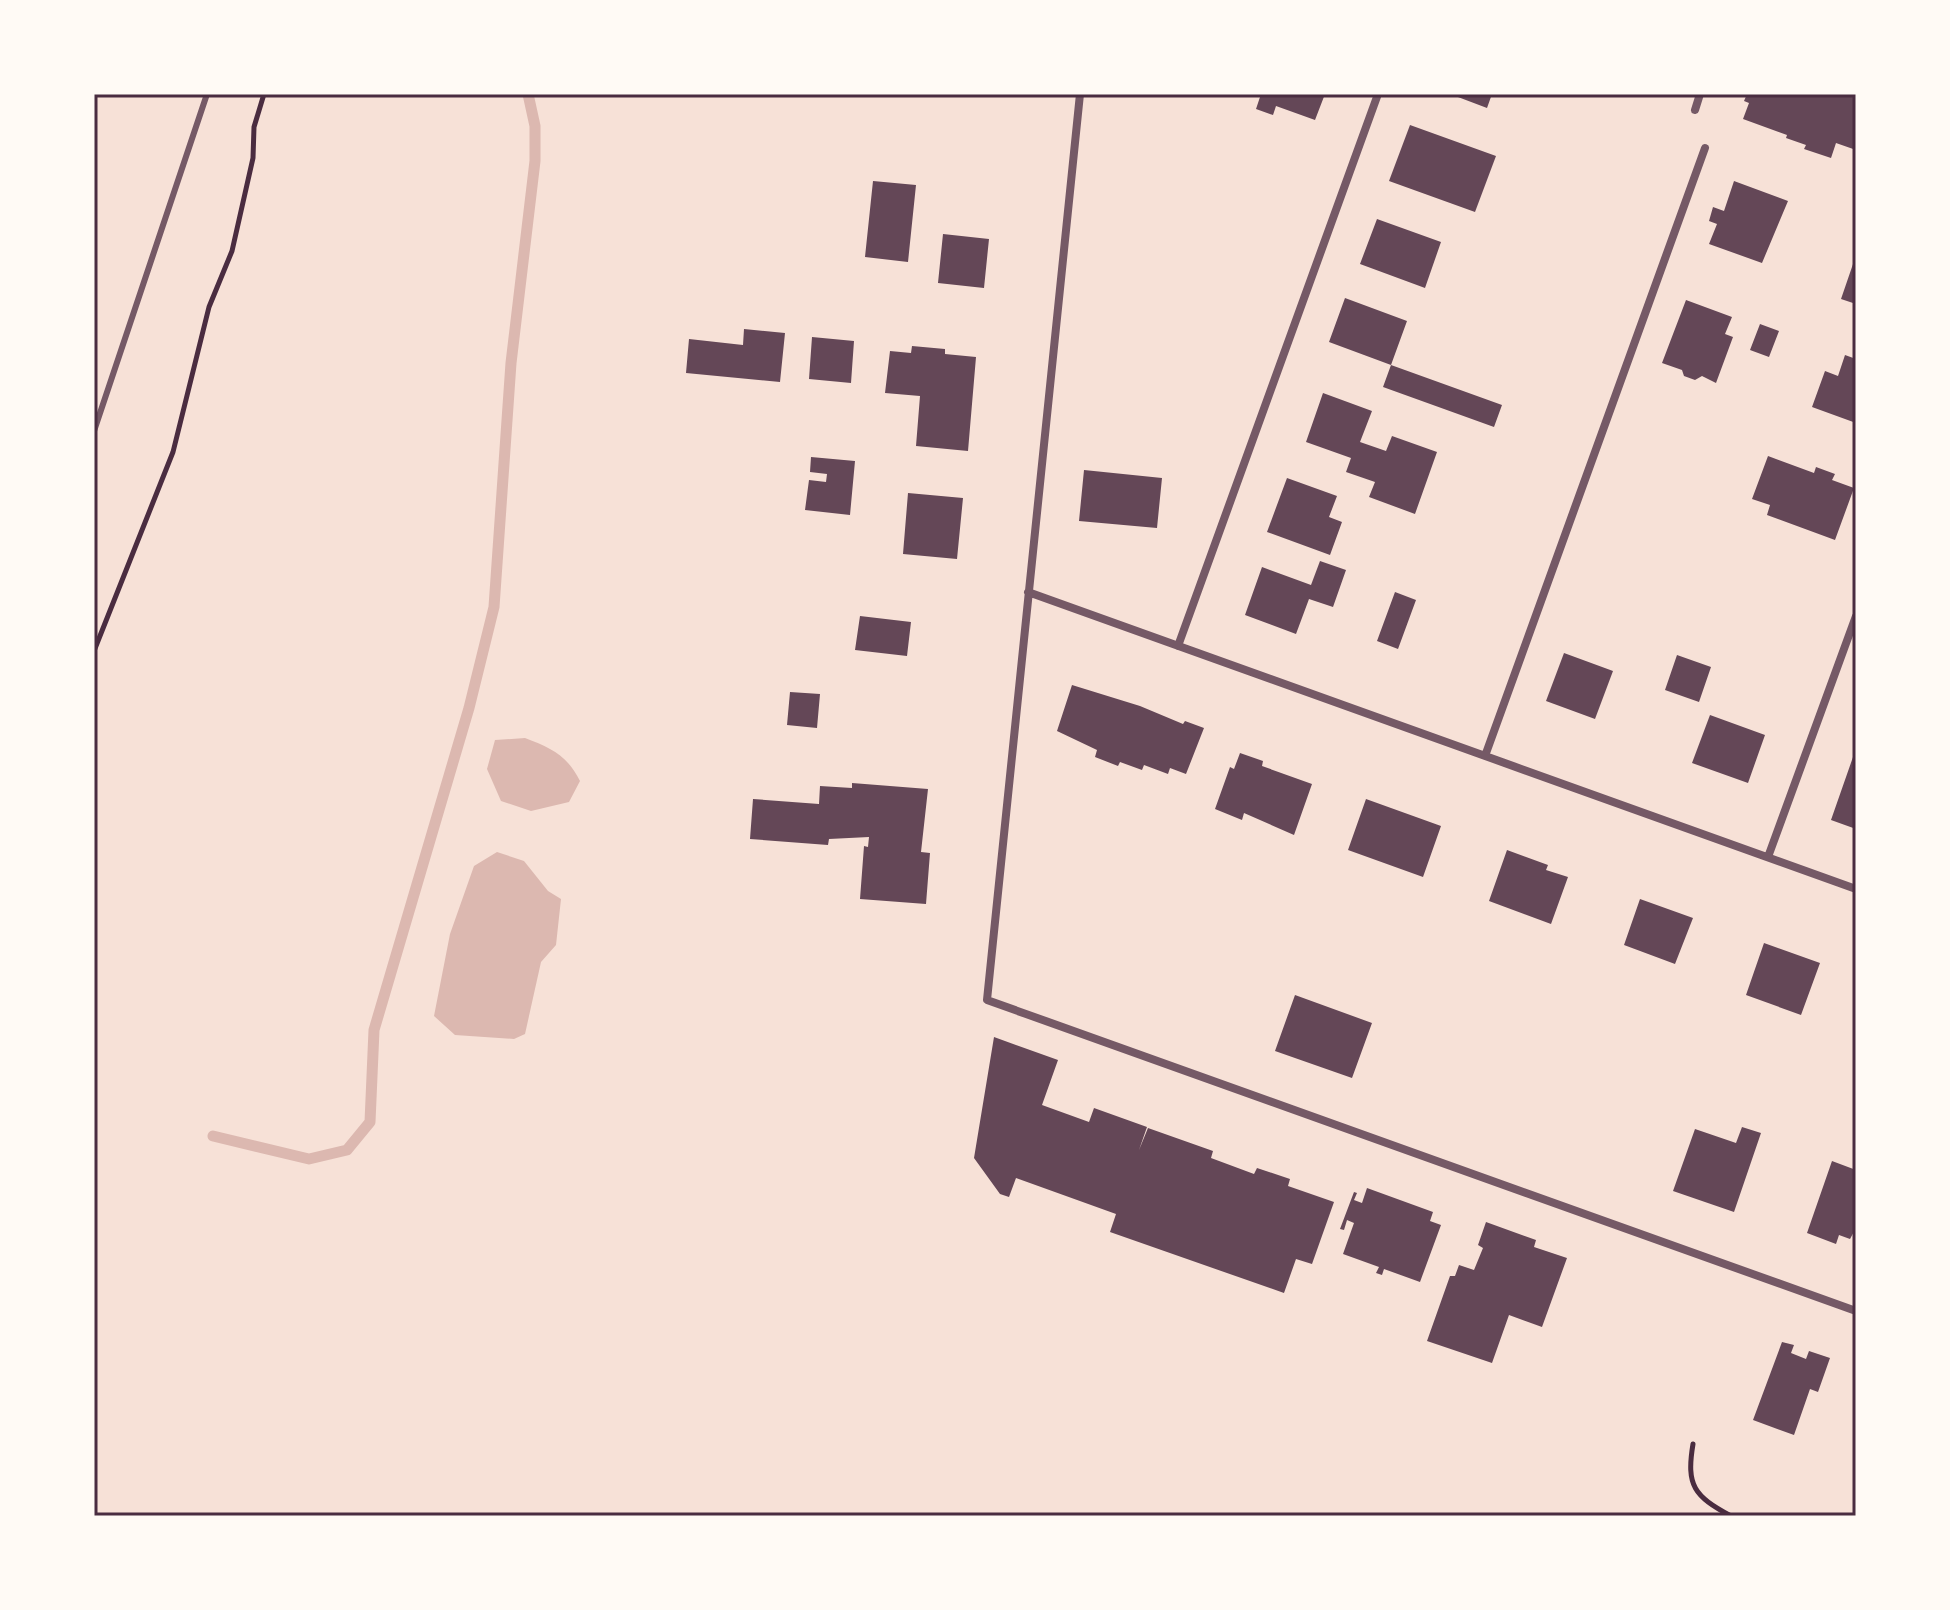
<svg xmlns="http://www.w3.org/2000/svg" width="1950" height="1610" viewBox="0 0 1950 1610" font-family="'PT Sans Narrow',sans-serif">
	<rect width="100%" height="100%" fill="#f7e1d7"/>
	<!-- water -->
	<path fill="#dcb8b0" d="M525,738c26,10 42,17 55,43l-11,21 -38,9 -30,-10 -14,-32 8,-29z
		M497,852l27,9 24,30 13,8 -5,46 -15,17 -16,72 -11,5 -59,-4 -21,-19 16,-82 24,-68z"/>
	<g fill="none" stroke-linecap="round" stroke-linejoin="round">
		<!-- stream -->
		<path stroke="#dcb8b0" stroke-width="11" d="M213,1136l96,23 38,-9 23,-28 4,-92 95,-322 25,-101 17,-244 24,-202v-35l-7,-32"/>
	</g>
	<!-- building -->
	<path fill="#644757" d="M1261,94h64l-10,26 -39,-14 -3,9 -17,-6z
		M1450,94h42l-5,14z
		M1747,94h109v56l-20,-7 -5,15 -27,-9 2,-4 -20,-7 1,-3 -44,-16 6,-16 -5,-2z
		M1410,125l86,31 -21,56 -86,-31z
		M873,181l43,4 -8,77 -43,-5z
		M1734,181l54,20 -26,62 -53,-19 8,-20 -8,-3 4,-14 11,4z
		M1377,219l64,23 -16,46 -65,-24z
		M943,234l46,5 -5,49 -46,-5z
		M1853,264l3,1v39l-15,-5z
		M1345,298l62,23 -16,44 111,40 -8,22 -111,-40 8,-22 -62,-23z
		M1686,300l46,17 -7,17 8,3 -17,46 -14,-7 -7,4 -11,-4 -2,-6 -20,-7z
		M1760,324l19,7 -10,26 -19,-7z
		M744,329l41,4 -5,49 -94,-9 3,-34 54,6z
		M812,337l42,4 -3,42 -42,-4z
		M912,346l33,3v5l31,3 -8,94 -52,-5 4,-50 -35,-3 5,-42 21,2z
		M1845,355l11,4v64l-44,-16 13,-36 13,5z
		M1323,393l49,18 -12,31 26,9 6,-15 45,16 -22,62 -46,-17 6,-15 -29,-10 5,-14 -45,-16z
		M1768,456l46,17 2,-6 19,7 -3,6 22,8 -19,52 -68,-25 3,-10 -18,-6z
		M811,457l44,4 -5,54 -45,-5 4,-30 17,2 1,-8 -17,-2z
		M1084,470l78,8 -5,50 -78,-7z
		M1287,478l50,18 -8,21 13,5 -12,33 -63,-23z
		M908,493l55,5 -6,61 -54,-5z
		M1320,561l26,9 -13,37 -24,-8 -13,35 -51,-19 17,-48 49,18z
		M1395,592l21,8 -18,49 -21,-8z
		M860,616l51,6 -4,34 -52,-6z
		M1564,653l49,18 -18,48 -49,-18z
		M1677,655l34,12 -12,35 -34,-12z
		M1072,685l68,21 43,18 2,-3 19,7 -18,46 -16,-6 -2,6 -24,-9 -2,5 -22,-8 -2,4 -23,-9 2,-7 -40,-19z
		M790,692l30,2 -3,34 -30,-3z
		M1710,715l55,20 -17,48 -56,-20z
		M1240,753l23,8 -1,5 50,18 -18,51 -50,-22 -2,7 -27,-11 15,-42 4,2z
		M1853,757l3,1v71l-25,-9z
		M852,783l76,6 -7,63 9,1 -4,51 -66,-5 4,-53 4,1 1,-10 -40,2 -1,6 -78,-6 3,-40 66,5 1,-18 32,2z
		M1366,799l75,27 -18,51 -75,-27z
		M1507,850l41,15 -2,5 22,7 -17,47 -62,-23z
		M1640,899l53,19 -18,46 -51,-19z
		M1764,943l56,20 -19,52 -55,-20z
		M1295,995l77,28 -20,55 -77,-27z
		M994,1037l64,23 -16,45 47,17 5,-14 53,19 -8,23 9,-22 65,23 -2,7 43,16 3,-6 33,11 -2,7 46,16 -22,62 -16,-5 -12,34 -174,-61 6,-18 -100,-36 -7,19 -9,-3 -26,-36z
		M1742,1127l19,6 -27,79 -61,-21 22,-62 41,14z
		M1832,1161l24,9v58l-6,11 -11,-4 -3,9 -29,-11z
		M1367,1188l66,24 -3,9 11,4 -21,57 -36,-13 -2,6 -6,-2 3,-6 -36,-13 11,-31 -7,-3 -3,10 -4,-1 14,-37 3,1 -3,7 8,3z
		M1486,1222l50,18 -2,7 33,11 -25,69 -33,-12 -17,48 -65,-22 23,-65h5l4,-11 15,5 9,-22 -5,-3z
		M1782,1342l12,3 -3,8 15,6 3,-8 21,7 -12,34 -8,-3 -16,46 -41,-15z"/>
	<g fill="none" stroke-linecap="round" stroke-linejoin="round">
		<!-- path -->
		<path stroke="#4a2c40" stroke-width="5" d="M94,651l79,-199 36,-145 23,-56 21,-93 1,-31 10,-33
			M1693,1444c-7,42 1,52 38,72"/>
		<!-- service -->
		<path stroke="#755966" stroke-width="6" d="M94,431l113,-337"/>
		<!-- minor -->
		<path stroke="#755966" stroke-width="8" d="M1080,94l-93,906 869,311
			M1695,110l5,-16
			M1028,592l828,297
			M1178,646l200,-552
			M1485,756l220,-608
			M1768,857l88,-241"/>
	</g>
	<!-- border -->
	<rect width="1950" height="1610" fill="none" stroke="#fffaf5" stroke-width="192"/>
	<rect x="96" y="96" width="1758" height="1418" fill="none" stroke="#4a2c40" stroke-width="3"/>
</svg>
